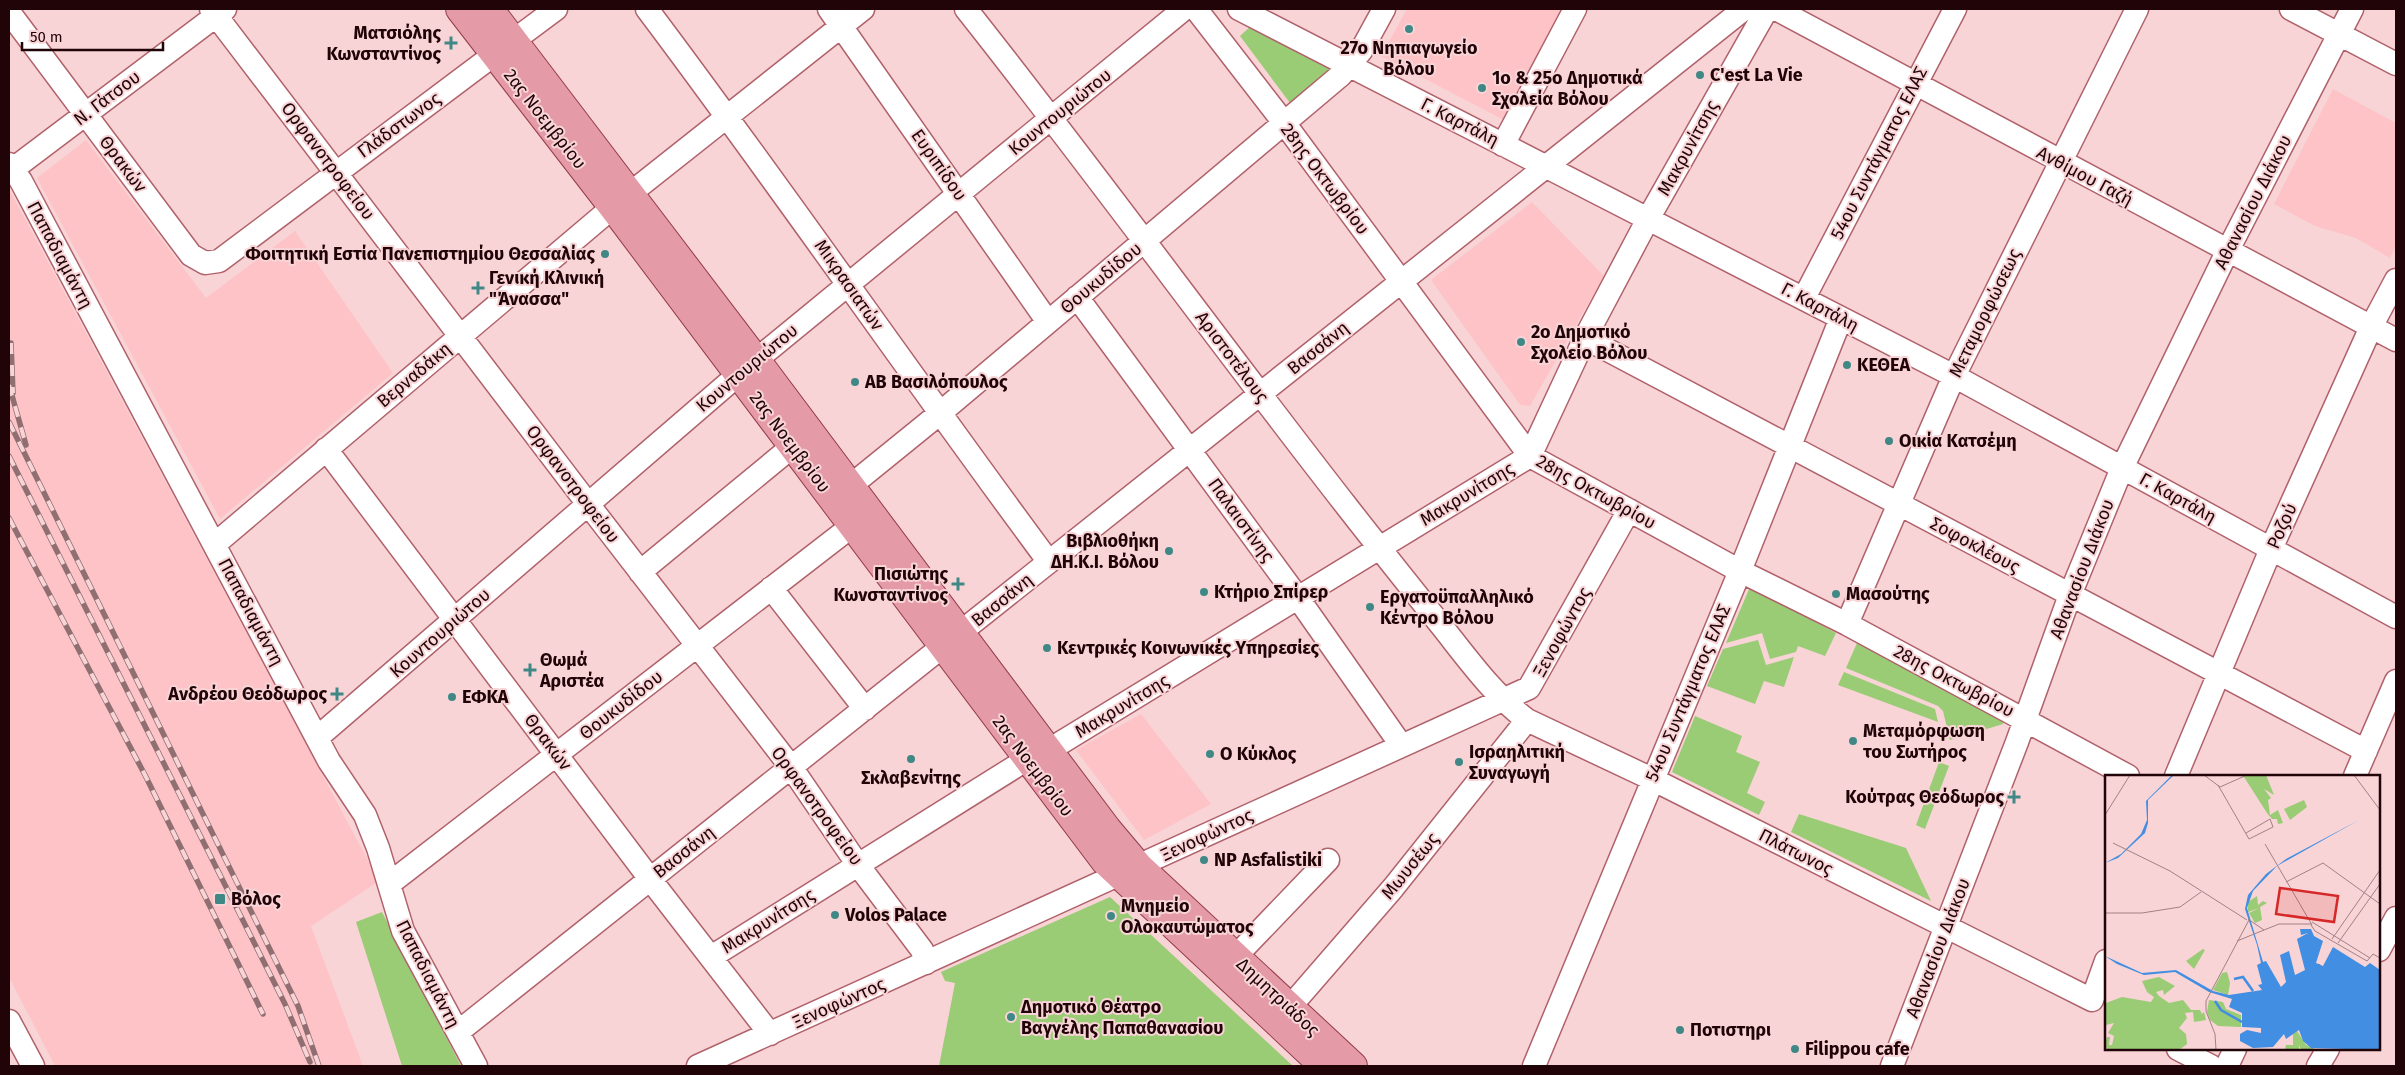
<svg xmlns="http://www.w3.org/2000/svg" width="2405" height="1075" viewBox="0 0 2405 1075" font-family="'Fira Sans',sans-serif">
	<rect width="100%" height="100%" fill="#f8d4d6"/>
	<!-- built -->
	<path fill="#fdc3c7" d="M1407,9h156l-59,111 -123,-64z
		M2333,89l63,34v123l-6,12 -34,-20 -41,-12 -41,-22z
		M86,140l120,158 89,-67 98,142 -173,146 -183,-341z
		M9,189l370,692 -68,45 52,140h-308l-46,-89z
		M1532,202l72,74 -74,130 -10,-1 -89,-125z
		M1141,714l70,90 -67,36 -68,-90z"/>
	<!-- green -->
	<path fill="#9acb75" d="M1251,26l86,45 -44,36 -53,-71z
		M1750,587l86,46 -11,23 -27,-10 -2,6 -26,7 -8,-26 -36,10z
		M1758,640l8,25 28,-8 -10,30 -20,-6 -9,23 -48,-18 16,-37z
		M1857,643l146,78v3l-53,16 -7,-29 -5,-5 -92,-38z
		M1844,672l91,37 3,13 -100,-37z
		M1695,716l47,20 -6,16 24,10 -13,31 18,9 -6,13 -87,-43z
		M1939,762l10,4 -24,63 -9,-4z
		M1799,814l107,34 25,53 -140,-69z
		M1110,897l183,169h-354l16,-83 -10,-2 -4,-9z
		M382,912l79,154h-59l-46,-144z"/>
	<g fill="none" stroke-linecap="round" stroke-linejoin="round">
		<!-- minor casing -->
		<g stroke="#b0626b" stroke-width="25">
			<path id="minor" d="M211,9l377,495 203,263 67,98 64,85 4,13
				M647,9c137,182 266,370 402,553
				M829,9l219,313
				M966,9c130,164 253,334 382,499 32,41 64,81 96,121 26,33 50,66 83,91l125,59 440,221 14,-39
				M1196,9l89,115 245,332 210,115 107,53 281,152
				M1239,9l715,367 442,241
				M1776,9l620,331
				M2291,9l105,55
				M9,12l182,243 14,8 14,-2 276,-207
				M513,41l43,-32
				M1503,145l72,-136
				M9,164l12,17 308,580 36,54 13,33 25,83 73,135
				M13,169l212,-160
				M1077,297l221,301 103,147
				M1804,298l151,-289
				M1585,338l781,413
				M326,449l324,430 120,155
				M849,487l90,-73 402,-339 20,-24 23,-42
				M215,544l398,-337 250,-198
				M640,572l153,-126
				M771,588l94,121
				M1847,624l107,-248 183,-367
				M318,737l421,-363 445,-365
				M1049,750l481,-294 55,-118 63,-119 119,-210
				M2176,776l95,-227 100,-222 25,-47
				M2355,776l41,-95
				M389,884l463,-358
				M2379,950l17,-32
				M711,957l318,-199
				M1235,957l93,-97
				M1289,1008l104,-120 134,-168
				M9,1021l24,45
				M458,1032l1286,-1023
				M2178,1049l33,17
				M698,1066l831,-378 100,-178
				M1534,1066l206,-495 101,-253
				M1892,1066l125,-324 53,-147 52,-127 105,-216 125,-243
				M2227,1066l8,-17
				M2318,1066l10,-17"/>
		</g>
		<!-- major casing -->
		<g stroke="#943b49" stroke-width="30">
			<path id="major" d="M460,9l153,198 492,654 219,205
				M489,9l267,351 351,469 32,38 214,199"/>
		</g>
		<!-- minor -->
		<use href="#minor" stroke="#fff" stroke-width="22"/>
		<!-- major -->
		<use href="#major" stroke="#e49ba7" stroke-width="28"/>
		<!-- rail casing -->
		<g stroke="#8f6f72" stroke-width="5.5">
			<path id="rail" d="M11,343l2,50
				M9,385l17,60
				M9,422l289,584 21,60
				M9,456l276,548 25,58
				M9,518l136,257 118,239"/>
		</g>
		<!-- rail -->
		<use href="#rail" stroke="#f8d4d6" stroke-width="4" stroke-dasharray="11" stroke-linecap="butt"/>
	</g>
	<!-- markers -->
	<g fill="#408886" stroke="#f8d4d6" stroke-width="2">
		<circle cx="1409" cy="29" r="5"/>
		<path d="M448.5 35.5h5v5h5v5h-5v5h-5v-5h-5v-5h5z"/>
		<circle cx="1700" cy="75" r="5"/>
		<circle cx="1482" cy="88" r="5"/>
		<circle cx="605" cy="254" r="5"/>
		<path d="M475.5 280.5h5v5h5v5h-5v5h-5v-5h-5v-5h5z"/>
		<circle cx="1521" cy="342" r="5"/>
		<circle cx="1847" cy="365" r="5"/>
		<circle cx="855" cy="382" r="5"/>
		<circle cx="1889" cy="441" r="5"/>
		<circle cx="1169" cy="551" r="5"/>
		<path d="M955.5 576.5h5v5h5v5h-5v5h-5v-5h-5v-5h5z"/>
		<circle cx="1204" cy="592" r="5"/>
		<circle cx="1836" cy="594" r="5"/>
		<circle cx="1370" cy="607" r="5"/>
		<circle cx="1047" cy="648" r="5"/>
		<path d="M527.5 662.5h5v5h5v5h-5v5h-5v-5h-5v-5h5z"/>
		<path d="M334.5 686.5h5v5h5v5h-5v5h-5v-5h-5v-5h5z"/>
		<circle cx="452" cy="697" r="5"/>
		<circle cx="1853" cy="741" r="5"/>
		<circle cx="1210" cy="754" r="5"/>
		<circle cx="911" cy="759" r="5"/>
		<circle cx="1459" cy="762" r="5"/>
		<path d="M2011.5 789.5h5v5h5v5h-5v5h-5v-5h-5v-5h5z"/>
		<circle cx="1204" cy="860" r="5"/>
		<rect x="214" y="893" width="12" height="12" rx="2.5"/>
		<circle cx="835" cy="915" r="5"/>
		<circle cx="1111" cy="916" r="5"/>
		<circle cx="1011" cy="1017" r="5"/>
		<circle cx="1680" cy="1030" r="5"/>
		<circle cx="1795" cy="1049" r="5"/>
	</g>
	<g text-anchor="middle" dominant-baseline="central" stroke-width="4" stroke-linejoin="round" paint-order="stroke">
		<!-- poi labels -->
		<g font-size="18" font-weight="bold" fill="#200408" stroke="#f8d4d6" text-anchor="start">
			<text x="441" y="33" text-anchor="end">Ματσιόλης<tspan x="441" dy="21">Κωνσταντίνος</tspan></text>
			<text x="1409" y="48" text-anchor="middle">27ο Νηπιαγωγείο<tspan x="1409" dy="21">Βόλου</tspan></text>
			<text x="1710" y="75">C'est La Vie</text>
			<text x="1492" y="78">1ο &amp; 25ο Δημοτικά<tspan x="1492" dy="21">Σχολεία Βόλου</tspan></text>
			<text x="595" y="254" text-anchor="end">Φοιτητική Εστία Πανεπιστημίου Θεσσαλίας</text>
			<text x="489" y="278">Γενική Κλινική<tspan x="489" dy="21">"Άνασσα"</tspan></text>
			<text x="1531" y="332">2ο Δημοτικό<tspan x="1531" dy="21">Σχολείο Βόλου</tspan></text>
			<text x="1857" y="365">ΚΕΘΕΑ</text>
			<text x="865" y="382">ΑΒ Βασιλόπουλος</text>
			<text x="1899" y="441">Οικία Κατσέμη</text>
			<text x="1159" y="541" text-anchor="end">Βιβλιοθήκη<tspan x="1159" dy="21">ΔΗ.Κ.Ι. Βόλου</tspan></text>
			<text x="948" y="574" text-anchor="end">Πισιώτης<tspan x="948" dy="21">Κωνσταντίνος</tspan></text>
			<text x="1214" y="592">Κτήριο Σπίρερ</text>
			<text x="1846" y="594">Μασούτης</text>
			<text x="1380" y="597">Εργατοϋπαλληλικό<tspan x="1380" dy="21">Κέντρο Βόλου</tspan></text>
			<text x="1057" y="648">Κεντρικές Κοινωνικές Υπηρεσίες</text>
			<text x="540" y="660">Θωμά<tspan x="540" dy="21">Αριστέα</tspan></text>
			<text x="327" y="694" text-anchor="end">Ανδρέου Θεόδωρος</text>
			<text x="462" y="697">ΕΦΚΑ</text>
			<text x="1863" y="731">Μεταμόρφωση<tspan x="1863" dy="21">του Σωτήρος</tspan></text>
			<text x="1469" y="752">Ισραηλιτική<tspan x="1469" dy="21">Συναγωγή</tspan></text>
			<text x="1220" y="754">Ο Κύκλος</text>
			<text x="911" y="778" text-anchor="middle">Σκλαβενίτης</text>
			<text x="2004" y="797" text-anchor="end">Κούτρας Θεόδωρος</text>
			<text x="1214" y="860">NP Asfalistiki</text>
			<text x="231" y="899">Βόλος</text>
			<text x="1121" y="906">Μνημείο<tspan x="1121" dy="21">Ολοκαυτώματος</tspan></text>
			<text x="845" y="915">Volos Palace</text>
			<text x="1021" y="1007">Δημοτικό Θέατρο<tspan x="1021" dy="21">Βαγγέλης Παπαθανασίου</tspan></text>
			<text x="1690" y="1030">Ποτιστηρι</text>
			<text x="1805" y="1049">Filippou cafe</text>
		</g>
		<!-- street labels -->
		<g font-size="18" fill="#200408" stroke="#f8d4d6">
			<text transform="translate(107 98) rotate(-37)">Ν. Γάτσου</text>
			<text transform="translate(1060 112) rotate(-39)">Κουντουριώτου</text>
			<text transform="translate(545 119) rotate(52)">2ας Νοεμβρίου</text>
			<text transform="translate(1460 122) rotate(27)">Γ. Καρτάλη</text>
			<text transform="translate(399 125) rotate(-36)">Γλάδστωνος</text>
			<text transform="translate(1688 148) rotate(-61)">Μακρυνίτσης</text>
			<text transform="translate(1879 153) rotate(-63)">54ου Συντάγματος ΕΛΑΣ</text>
			<text transform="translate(328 161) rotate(53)">Ορφανοτροφείου</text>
			<text transform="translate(123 164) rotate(53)">Θρακών</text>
			<text transform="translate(939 165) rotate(55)">Ευριπίδου</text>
			<text transform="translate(2085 176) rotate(28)">Ανθίμου Γαζή</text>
			<text transform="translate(1325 179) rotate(53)">28ης Οκτωβρίου</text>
			<text transform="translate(2253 202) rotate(-63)">Αθανασίου Διάκου</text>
			<text transform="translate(60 255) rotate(62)">Παπαδιαμάντη</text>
			<text transform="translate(1101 278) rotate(-40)">Θουκυδίδου</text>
			<text transform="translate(849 285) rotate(55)">Μικρασιατών</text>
			<text transform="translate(1820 307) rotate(28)">Γ. Καρτάλη</text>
			<text transform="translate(1985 313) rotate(-64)">Μεταμορφώσεως</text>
			<text transform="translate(1318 348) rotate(-39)">Βασσάνη</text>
			<text transform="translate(1232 357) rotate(53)">Αριστοτέλους</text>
			<text transform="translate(747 368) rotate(-40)">Κουντουριώτου</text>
			<text transform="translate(414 375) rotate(-40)">Βερναδάκη</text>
			<text transform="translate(790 442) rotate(53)">2ας Νοεμβρίου</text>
			<text transform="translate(573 484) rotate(53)">Ορφανοτροφείου</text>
			<text transform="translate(1596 492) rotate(29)">28ης Οκτωβρίου</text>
			<text transform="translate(1467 494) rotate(-31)">Μακρυνίτσης</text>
			<text transform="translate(2178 498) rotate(29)">Γ. Καρτάλη</text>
			<text transform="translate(1241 520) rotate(54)">Παλαιστίνης</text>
			<text transform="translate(2282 526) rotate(-66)">Ροζού</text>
			<text transform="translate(1975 545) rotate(28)">Σοφοκλέους</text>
			<text transform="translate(2082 569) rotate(-69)">Αθανασίου Διάκου</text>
			<text transform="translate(1002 600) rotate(-39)">Βασσάνη</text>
			<text transform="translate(251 612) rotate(62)">Παπαδιαμάντη</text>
			<text transform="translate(1562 632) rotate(-61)">Ξενοφώντος</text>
			<text transform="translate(440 633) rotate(-41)">Κουντουριώτου</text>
			<text transform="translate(1954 681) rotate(28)">28ης Οκτωβρίου</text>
			<text transform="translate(1688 693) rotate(-67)">54ου Συντάγματος ΕΛΑΣ</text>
			<text transform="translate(621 705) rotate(-38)">Θουκυδίδου</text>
			<text transform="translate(1122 706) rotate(-31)">Μακρυνίτσης</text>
			<text transform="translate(548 742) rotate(53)">Θρακών</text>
			<text transform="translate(1033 766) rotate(53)">2ας Νοεμβρίου</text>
			<text transform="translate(817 806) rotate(54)">Ορφανοτροφείου</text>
			<text transform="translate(1207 835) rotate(-25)">Ξενοφώντος</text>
			<text transform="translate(684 852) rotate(-38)">Βασσάνη</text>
			<text transform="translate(1796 852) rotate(27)">Πλάτωνος</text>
			<text transform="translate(1410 866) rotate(-51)">Μωυσέως</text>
			<text transform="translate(768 921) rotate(-32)">Μακρυνίτσης</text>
			<text transform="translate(1938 948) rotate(-69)">Αθανασίου Διάκου</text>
			<text transform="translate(428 974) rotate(63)">Παπαδιαμάντη</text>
			<text transform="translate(1278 997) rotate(43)">Δημητριάδος</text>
			<text transform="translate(839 1003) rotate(-24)">Ξενοφώντος</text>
		</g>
	</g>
	<!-- overview -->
	<g transform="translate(2105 775)">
		<rect width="275" height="275" fill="#f8d4d6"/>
		<path d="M143,0h18l8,20 -10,-6 7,9 -3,2 2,15 8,-5 5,13 -5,1 -1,-5h-5l-5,-6 -23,-36zM199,25l3,7 -17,13 -6,-11zM152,121l1,9 5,-4 4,2 -7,4 2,13 -7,3 -6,-10 10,-5 -11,4v-10zM98,174l2,1 -11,19 -8,-8zM122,197l3,11 -2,12 -15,-5 9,-17zM54,202l16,9 -11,9 -1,-5 -7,2 3,4 10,7 14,-3 8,10h9l2,4 2,-2 2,8 -12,2 -1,-10 -8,1 2,5 -8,10 7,6 1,10 -8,6h-72l-2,-7 2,-6h3l-1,8h3l2,-9 -6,-3 6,-10 -8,2v-22l16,-6 29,5 3,-5 -7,-5 -5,-11zM104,225l14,2 3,7 15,6v12l-23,-1 -8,-6 -3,-8zM192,256l9,14 11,5h-16l-2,-5v5h-14l1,-5h7v-11z" fill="#9acb75"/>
		<path d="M67,0h2l-26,25v23l-3,10 -27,25 -13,5 16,-9 20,-20 6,-14 -1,-19zM254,45l-82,46 -24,25 -6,17 16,54 3,-1 15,26 5,-5 -6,-27 9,-4 6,24 10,-5 -8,-31 11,-6 -7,2 -1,-6h11l3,7 9,5 -7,22 7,3 10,-19 32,20 5,-4 10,7v80l-69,-2 -8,-7 -4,-11 -13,9 -2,-5 -11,13 -20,1 -13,-7v-7l7,-4 14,3v-5l-19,-1v-14l-13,-6 3,-8 -23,-7 -34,-20 -31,3 -27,-11 -12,-8 37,17 34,-3 37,21 16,4 33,-5 -4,-5 4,-1 -5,-19 4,-2 -4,-18 -12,-36 3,-14 18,-21 20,-15z" fill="#418ee2"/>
		<path fill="none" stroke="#418ee2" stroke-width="2.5" d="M214,189l-4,14 -16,15 1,8 46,26 16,23M214,190l-5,12 -16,16v8l47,27 15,22M129,204l9,-2 10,14M110,226l6,9 21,12"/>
		<path fill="none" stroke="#a28184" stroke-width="1" d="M99,0l16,12 27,-12M249,0l26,35M113,10l31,54 24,-12 -3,-8 -24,14M0,40l25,-40M8,68l57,28 77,49M160,69l47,81M181,107l37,-19 57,41M0,138h37l38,-6 21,-15M207,147l58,36M206,150l4,6 52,30 6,-7 7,4M159,155l15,-6h33M227,164l48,-69M132,166l27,-11 -16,-11M233,168l42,-59M111,275l-1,-16 -9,-23v-10l43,-81"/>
		<path fill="#d62828" fill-opacity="0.15" stroke="#d62828" stroke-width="2.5" d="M175,113l58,8 -4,26 -58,-8z"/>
		<rect width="275" height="275" fill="none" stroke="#200408" stroke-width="2.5"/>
	</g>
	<!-- border -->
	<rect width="2405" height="1075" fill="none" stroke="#200408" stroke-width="20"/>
	<!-- scale -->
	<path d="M22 42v8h141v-8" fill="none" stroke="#200408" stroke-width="2.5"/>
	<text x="30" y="42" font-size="15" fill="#200408" stroke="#f8d4d6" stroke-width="4" paint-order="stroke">50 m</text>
</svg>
